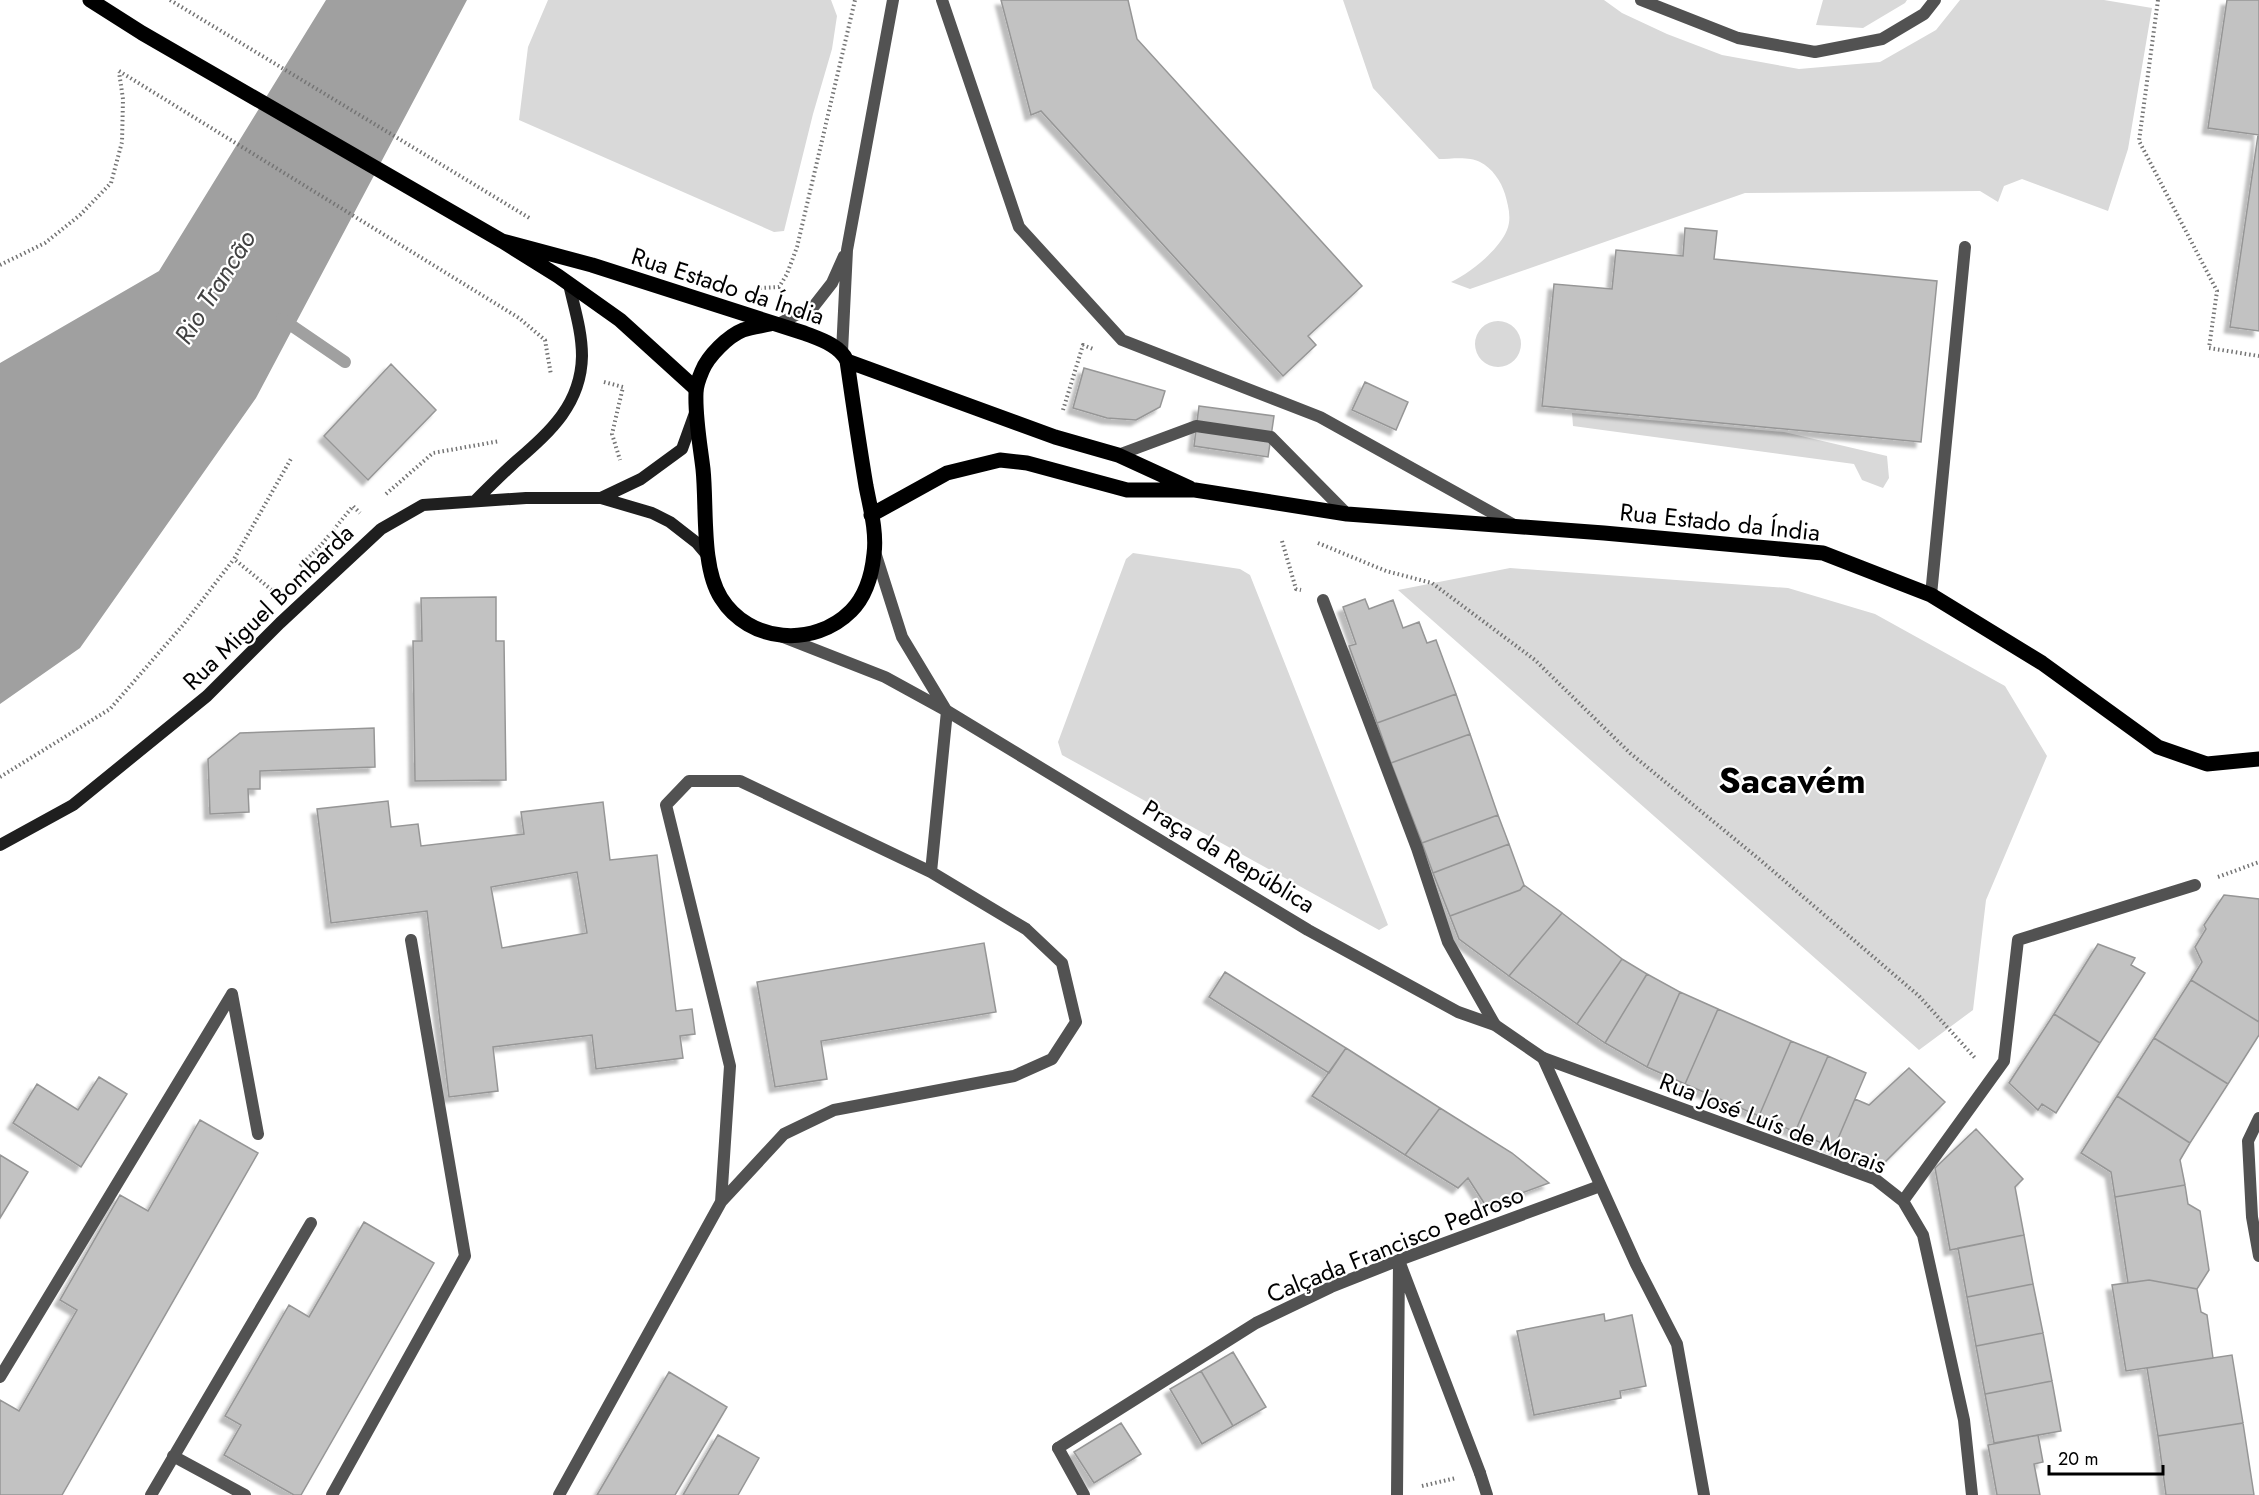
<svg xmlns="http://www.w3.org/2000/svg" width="2259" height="1495" viewBox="0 0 2259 1495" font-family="Jost,sans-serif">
	<defs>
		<filter id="shadow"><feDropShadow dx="-5.5" dy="5.5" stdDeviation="1.5" flood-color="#0004"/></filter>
	</defs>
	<rect width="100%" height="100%" fill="#fff"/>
	<!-- green -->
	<path fill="#d9d9d9" d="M548,0h283l6,16 -5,33 -19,65 -29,117 -10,1 -255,-112 9,-73z
		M1343,0h261l18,13 45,21 55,21 77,14 81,-7 56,-32 24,-30h144l48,8 -24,141 -20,62 -86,-32 -18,7 -6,16 -18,-11 -235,2 -275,96 -19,-7c19,-9 48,-32 56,-52 5,-12 1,-25 -2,-36 -4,-13 -13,-26 -25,-32 -11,-6 -29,-3 -41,-3l-66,-71z
		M1823,0h84l-2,3 -42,25 -47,-3z
		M1475 344a23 23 0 1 1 46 0a23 23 0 1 1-46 0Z
		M1572,413l212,19 103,24 2,22 -6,10 -21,-8 -8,-16 -281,-38z
		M1133,553l107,16 10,6 138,350 -9,5 -317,-175 -4,-13 68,-183z
		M1510,568l278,20 87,26 130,72 42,70 -61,144 -13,110 -54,40 -521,-460z"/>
	<!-- water -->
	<path fill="#a0a0a0" d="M326,0h141l-211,398 -176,250 -80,56v-341l159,-92z"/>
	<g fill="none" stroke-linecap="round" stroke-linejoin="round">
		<!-- stream -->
		<path stroke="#a0a0a0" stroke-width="12" d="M282,319l63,43"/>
	</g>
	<!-- building -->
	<path fill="#c2c2c2" stroke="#969696" stroke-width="1.5" fill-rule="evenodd" filter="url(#shadow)" d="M1001,0h127l9,39 225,247 -54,50 8,9 -33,31 -242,-265 -10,4z
		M2227,0h32v135l-51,-7z
		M2258,135h1v196l-29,-4z
		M1685,228l32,3 -3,28 223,22 -16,161 -379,-36 12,-122 58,5 4,-39 67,6z
		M391,364l45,46 -68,70 -44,-44z
		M1084,368l81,23 -5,16 -24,13 -29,-2 -34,-10z
		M1365,382l43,20 -12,28 -44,-20z
		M1199,406l75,10 -6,41 -74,-11z
		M496,597v44h8l2,139 -91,1 -2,-140h9l-1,-43z
		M1365,599l4,10 24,-9 10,28 16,-6 8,21 9,-3 20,54 -79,29 -28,-77 7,-2 -13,-37z
		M1456,694l14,40 -79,29 -14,-40z
		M374,728l1,39 -115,4v18h-12l1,23 -39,2 -2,-55 32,-26z
		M1470,734l28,81 -76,28 -31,-80z
		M388,801l3,26 27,-3 3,22 103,-12 -3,-22 82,-10 7,58 47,-5 19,156 16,-2 3,25 -15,2 3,22 -87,11 -4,-34 -99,12 5,44 -49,6 -22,-186 -96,12 -14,-114zM577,872l10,61 -85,15 -11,-61z
		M1498,815l11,29 -76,29 -11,-30z
		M1509,844l15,41 -4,5 -70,26 -17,-43z
		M1524,885l38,28 -53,63 -50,-37 -9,-23 70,-26z
		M2224,895l35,4v123l-68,-42 11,-18 -7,-15 11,-18 -2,-4z
		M1562,913l60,46 -45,65 -68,-48z
		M984,943l12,69 -175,29 6,38 -52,8 -18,-105z
		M2098,944l37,14 -4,7 14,8 -45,70 -46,-29z
		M1622,959l25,15 -42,69 -28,-19z
		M1225,972l121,76 -17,25 -120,-76z
		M1647,974l33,18 -33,75 -42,-24z
		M2191,980l68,42v13l-31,49 -74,-46z
		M1680,992l38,17 -33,75 -38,-17z
		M1718,1009l73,32 -32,75 -74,-32z
		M2054,1014l46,29 -44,70 -14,-9 -4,6 -29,-27z
		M2154,1038l74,46 -38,59 -73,-47z
		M1791,1041l37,15 -33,76 -36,-16z
		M1346,1048l94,60 -35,47 -93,-59z
		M1828,1056l38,17 -32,75 -39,-16z
		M1909,1068l36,34 -66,66 -45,-20 21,-49 14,6z
		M99,1077l28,17 -46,73 -68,-44 24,-39 41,26z
		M2117,1096l73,47 -10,17 5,25 -70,12 -4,-25 -30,-19z
		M1440,1108l72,45 37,30 -63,23 -18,-28 -10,10 -53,-33z
		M200,1120l58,33 -196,342h-62v-95l19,11 58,-101 -17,-10 60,-105 28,16z
		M1976,1129l47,50 -8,8 9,48 -74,15 -15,-82z
		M0,1155l28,17 -28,46z
		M2185,1185l3,19 12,7 9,59 -12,19 -48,-9 -21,3 -13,-86z
		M364,1222l70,41 -133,232h-7l-70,-40 17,-30 -16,-9 64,-111 20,12z
		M2024,1235l9,49 -66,13 -9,-49z
		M2149,1280l48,9 4,23 6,3 6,43 -87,13 -14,-86z
		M2033,1284l10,49 -67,13 -9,-49z
		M1604,1314l1,7 27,-6 14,71 -26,5 1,7 -87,17 -17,-84z
		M2043,1333l9,48 -67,13 -9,-48z
		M1233,1352l33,55 -33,19 -32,-55z
		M2232,1355l11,68 -85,13 -11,-68z
		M1201,1371l32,55 -31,18 -32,-55z
		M669,1372l58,35 -52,88h-78z
		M2052,1381l9,50 -67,12 -9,-49z
		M1121,1423l20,31 -47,29 -20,-31z
		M2243,1423l11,72h-88l-8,-59z
		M718,1435l41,23 -21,37h-55z
		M2038,1435l5,27 -9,2 6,31h-43l-9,-50z"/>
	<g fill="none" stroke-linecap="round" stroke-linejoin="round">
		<!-- path -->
		<path stroke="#747474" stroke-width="4" stroke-dasharray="1.5 3" stroke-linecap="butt" d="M170,0l361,219
			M2158,0l-19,141 78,150 -8,57 50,8
			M119,71l400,247 26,22 6,35
			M0,265l45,-22 35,-28 31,-32 11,-41 1,-43 -4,-27
			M760,288l19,-1 8,-13 10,-27 58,-247
			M604,382l19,5 -11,47 8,26
			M1063,410l20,-65 10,4
			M386,494l47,-41 67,-12
			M1282,541l14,48 5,1
			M1318,543l68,28 46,12 103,77 95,93 129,106 160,137 57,63
			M322,544l31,-38 7,7
			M300,566l22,-22
			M275,589l-2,2 -39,-32 58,-102
			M0,777l110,-68 73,-84 51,-66
			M2218,877l41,-15
			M1422,1486l34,-8"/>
		<!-- service -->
		<path stroke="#525252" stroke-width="12" d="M942,0l77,227 103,113 198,77 194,108
			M1118,455l78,-29 75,11 76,77
			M1931,595l34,-348
			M931,872l16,-161
			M232,994l26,140
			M0,1377l232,-383
			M1058,1448l26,47
			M173,1456l72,39
			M1480,1473l7,22
			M151,1495l160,-272
			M332,1495l133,-239 -54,-316
			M559,1495l162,-293 63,-68 50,-24 180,-34 38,-17 24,-37 -14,-59 -36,-34 -95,-57 -191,-91h-51l-23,24 64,261 -9,136"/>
		<!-- minor -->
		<path stroke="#525252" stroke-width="12" d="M1641,0l97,38 77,14 67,-13 42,-25 11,-14
			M1323,600l94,248 31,94 47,83
			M1543,1058l332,121 28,22 20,34 41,185 8,75
			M1903,1201l101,-140 14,-121 177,-55
			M1401,1266l79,207
			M1058,1448l198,-125 75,-36 68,-27 201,-74
			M1397,1495l2,-235"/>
		<!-- tertiary -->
		<path stroke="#525252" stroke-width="12" d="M776,325l38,-19 18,-23 12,-27
			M842,352l5,-102 46,-250
			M875,552l27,85 44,73
			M783,637l102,40 62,34 361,219 150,82 37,13 48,33 93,206 41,80 27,151
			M2259,1118l-11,23 4,76 7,39"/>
		<!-- secondary -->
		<path stroke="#1f1f1f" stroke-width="12" d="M601,498l40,-19 41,-30 13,-36
			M476,500c12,-12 24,-24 36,-35 35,-31 69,-58 70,-109 0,-25 -8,-49 -13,-72
			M0,845l73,-40 134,-109 73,-73 101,-94 42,-24 103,-7h75l51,15 18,9 27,21 11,13"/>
		<!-- primary -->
		<path stroke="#000" stroke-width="15" d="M90,0l52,33 360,208 56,35 62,44 76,69
			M502,241l90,24 212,68c15,6 36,12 43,28l208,76 63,18 72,33
			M770,324c-9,2 -19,3 -27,6 -15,6 -35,26 -41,41 -3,7 -6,15 -6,22 -1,25 4,51 7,76 4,38 -2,98 18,129 28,45 93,50 130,13 15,-15 21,-37 23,-57 3,-22 -4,-47 -8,-68 -7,-42 -13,-83 -19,-125
			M871,515l76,-42 53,-13 27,3 100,27h68l152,24 257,19 219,20 108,42 111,68 116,84 49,17 52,-5"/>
	</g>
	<g text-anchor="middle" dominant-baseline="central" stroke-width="4.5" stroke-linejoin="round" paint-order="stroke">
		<!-- street labels -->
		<g font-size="24" fill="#000" stroke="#fff">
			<text transform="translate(728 286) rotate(18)">Rua Estado da Índia</text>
			<text transform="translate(1720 522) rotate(6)">Rua Estado da Índia</text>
			<text transform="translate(268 607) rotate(-44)">Rua Miguel Bombarda</text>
			<text transform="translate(1229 856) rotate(31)">Praça da República</text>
			<text transform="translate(1773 1123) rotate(21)">Rua José Luís de Morais</text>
			<text transform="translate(1395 1244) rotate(-22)">Calçada Francisco Pedroso</text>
		</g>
		<!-- water labels -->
		<g font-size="26" font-style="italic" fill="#414141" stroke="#fff">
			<text transform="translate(215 287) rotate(-58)">Rio Trancão</text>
		</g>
		<!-- town labels -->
		<g font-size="36" font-weight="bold" fill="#000" stroke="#fff">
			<text x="1792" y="780">Sacavém</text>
		</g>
	</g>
	<!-- scale -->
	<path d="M2049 1465v9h114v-9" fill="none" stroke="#000000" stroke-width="3"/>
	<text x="2058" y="1465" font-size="18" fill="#000000" stroke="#ffffff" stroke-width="4.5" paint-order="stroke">20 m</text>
</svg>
